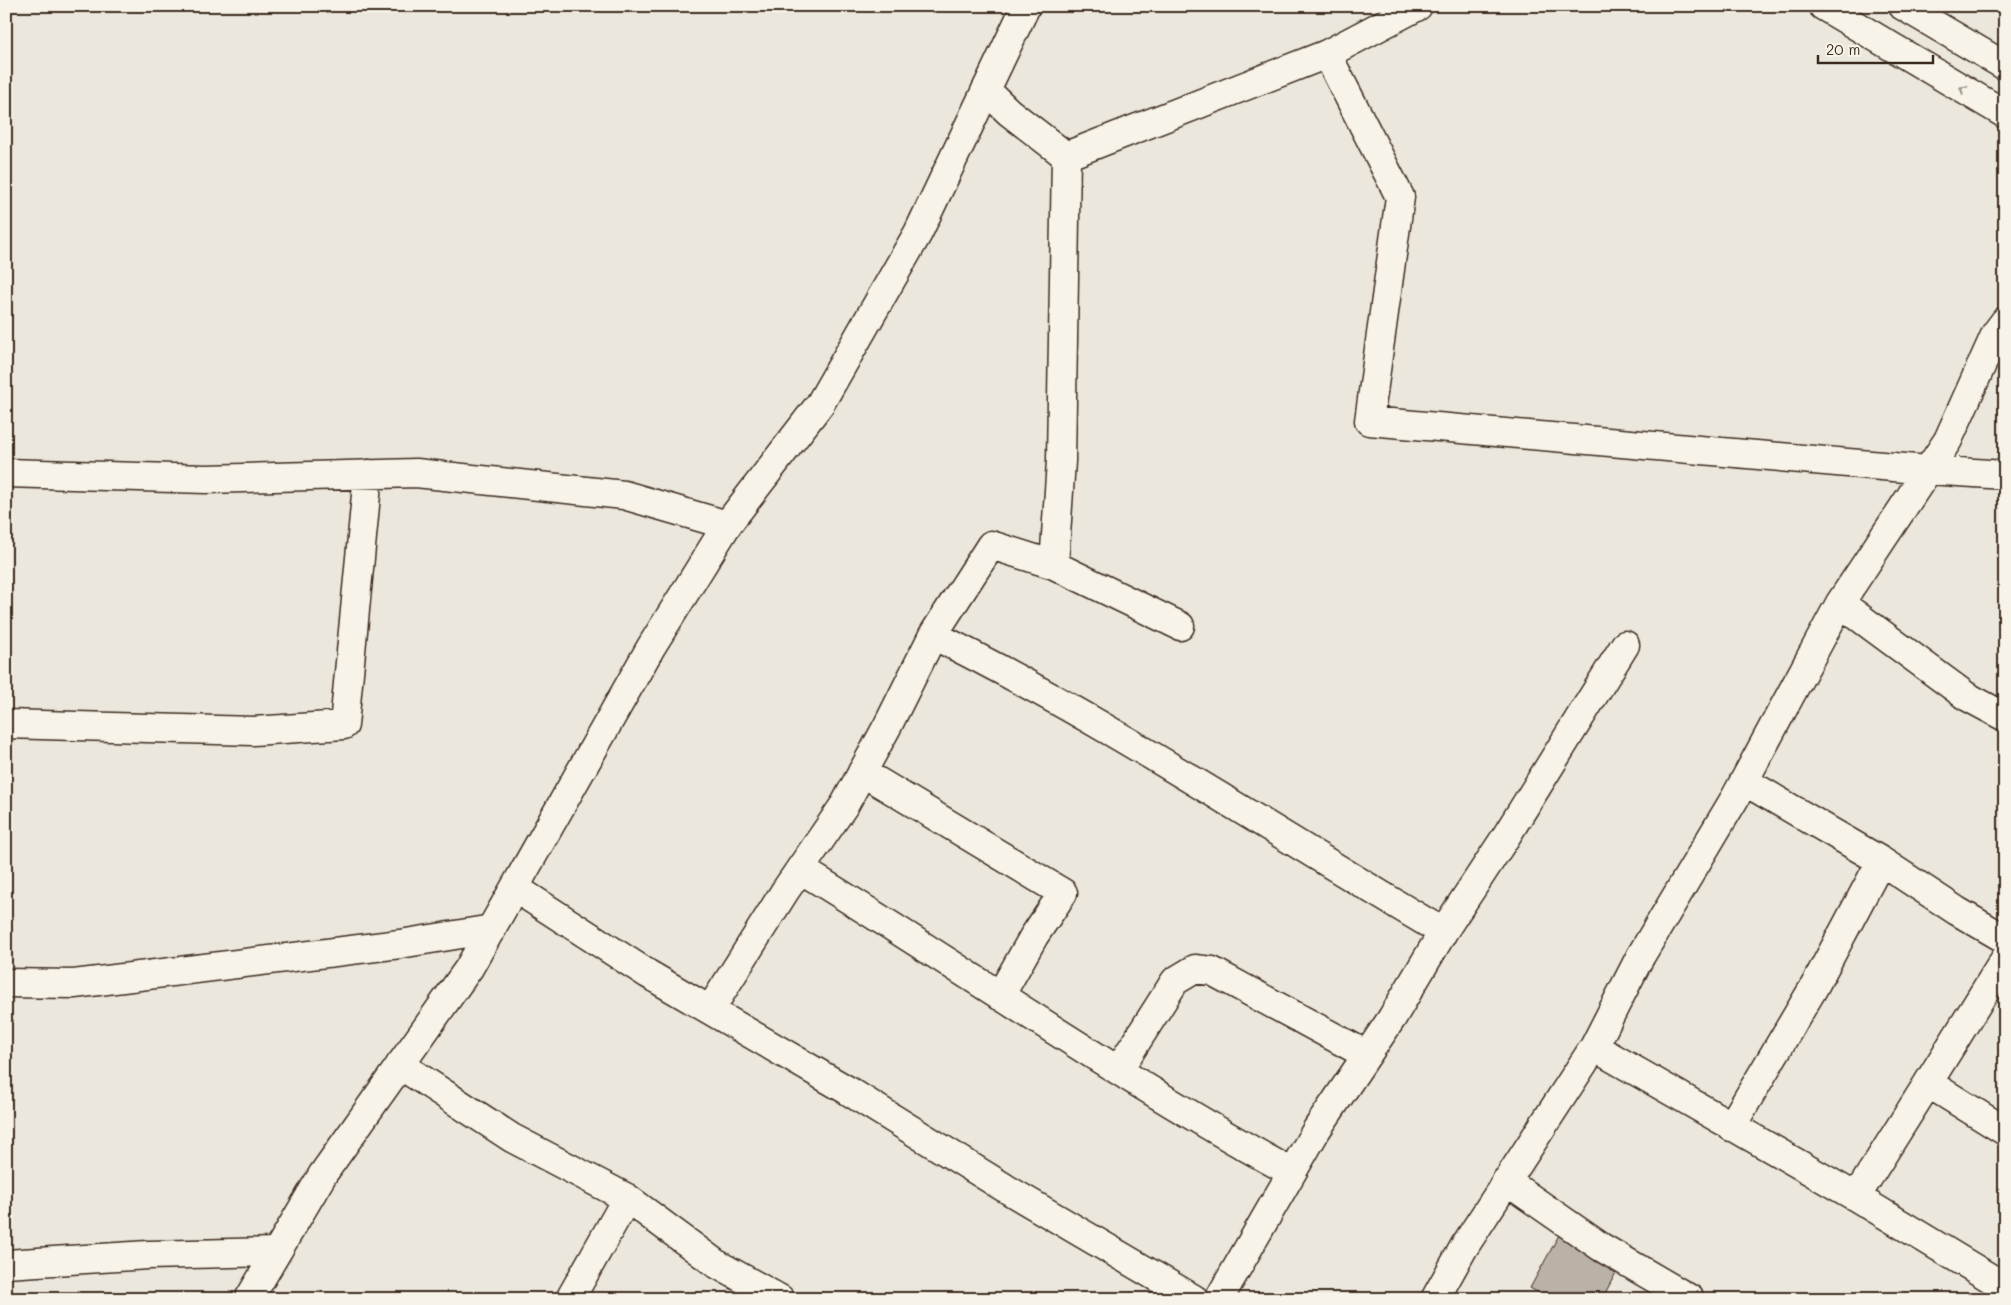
<svg xmlns="http://www.w3.org/2000/svg" width="2011" height="1305" viewBox="0 0 2011 1305" font-family="Mali,sans-serif">
	<rect width="100%" height="100%" fill="#ece7dc"/>
	<filter id="ink" filterUnits="userSpaceOnUse"><feTurbulence type="fractalNoise" baseFrequency=".02" numOctaves="2"/><feDisplacementMap in="SourceGraphic" scale="10" xChannelSelector="R" yChannelSelector="G"/><feConvolveMatrix kernelMatrix="1 2 1 2 8 2 1 2 1" color-interpolation-filters="sRGB"/></filter>
	<g filter="url(#ink)">
		<!-- building -->
		<path fill="#bab2a7" stroke="#3b2a1e" d="M1559,1235l60,32 -17,32h-52l-20,-11z"/>
		<g fill="none" stroke-linecap="round" stroke-linejoin="round">
			<!-- street casing -->
			<g stroke="#3b2a1e" stroke-width="31">
				<path id="street" d="M1327,54l73,143 -31,224 559,49 77,5
					M986,90l40,-84
					M6,473l200,6 210,-6 208,22 103,30
					M1054,565l126,61
					M1840,603l126,93 39,21
					M933,635c176,87 340,197 510,297
					M6,724l247,7 91,-6 24,-251
					M862,772l201,121 -29,43 -34,60
					M1744,781l137,80
					M800,869c164,100 322,211 491,303
					M515,888l133,86 199,116 158,98 189,111
					M6,983l68,1 326,-40 92,-15
					M710,1010l75,-119 60,-87 43,-79 45,-90 58,-90 63,20 7,-104 5,-305
					M1594,1047l262,150 149,90
					M400,1065l112,73 115,60 88,65 65,36
					M1119,1069l56,-88 20,-12 17,2 155,84
					M1928,1083l77,-124
					M1731,1127l83,-140 67,-126 76,50 48,28
					M1506,1181l95,66 89,52
					M1856,1197l72,-114 77,48
					M6,1264l142,-9 127,-3
					M570,1299l57,-101
					M1219,1299l98,-170 75,-111 51,-86 62,-94 120,-193
					M1435,1299l29,-52 130,-200 46,-90 95,-159 105,-195 108,-163 48,-107 9,-12"/>
			</g>
			<!-- secondary casing -->
			<g stroke="#3b2a1e" stroke-width="31">
				<path id="secondary" d="M249,1299l74,-125 146,-206 182,-321 76,-122 93,-121 98,-171 68,-143 23,22 57,44 261,-102 91,-48"/>
			</g>
			<!-- highway casing -->
			<g stroke="#3b2a1e" stroke-width="31">
				<path id="highway" d="M1823,6l182,108
					M1903,6l102,60"/>
			</g>
			<!-- street -->
			<use href="#street" stroke="#f7f3e8" stroke-width="28"/>
			<!-- secondary -->
			<use href="#secondary" stroke="#f7f3e8" stroke-width="28"/>
			<!-- highway -->
			<use href="#highway" stroke="#f7f3e8" stroke-width="28"/>
		</g>
		<!-- one-way arrows -->
		<defs><path id="oneway-chevron" d="M-2-3.5L2.5 0L-2 3.5" fill="none" stroke-width="1.6" stroke-linecap="round" stroke-linejoin="round" transform="scale(1.25)"/></defs>
		<use stroke="#998e83" href="#oneway-chevron" transform="translate(1963 89) rotate(-149)"/>
	</g>
	<!-- margin -->
	<rect width="2011" height="1305" fill="none" stroke="#f7f3e8" stroke-width="25"/>
	<rect x="12" y="12" width="1986" height="1280" fill="none" stroke="#3b2a1e" stroke-width="2" filter="url(#ink)"/>
	<!-- scale -->
	<path d="M1818 55v8h115v-8" fill="none" stroke="#3b2a1e" stroke-width="2.5"/>
	<text x="1826" y="55" font-size="15" fill="#3b2a1e" stroke="#f7f3e8" stroke-width="4" paint-order="stroke">20 m</text>
</svg>
